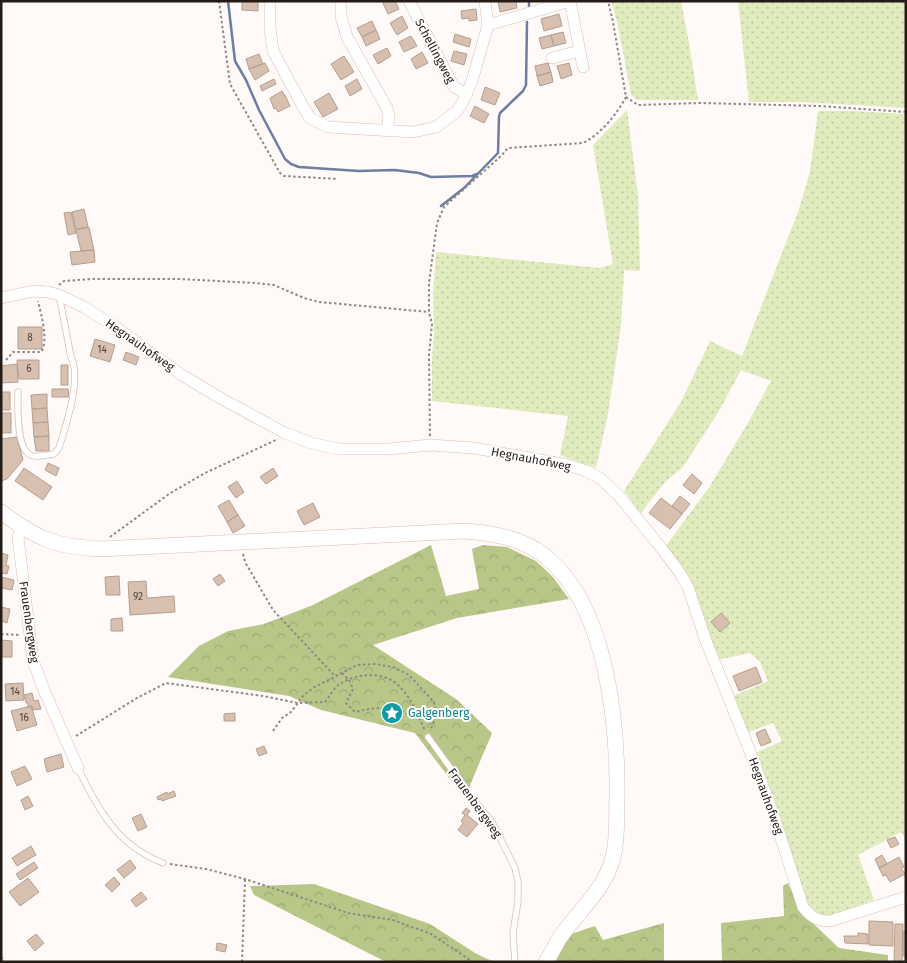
<svg xmlns="http://www.w3.org/2000/svg" width="907" height="963" viewBox="0 0 907 963" font-family="'Fira Sans',sans-serif">
	<defs>
		<pattern id="green-dots" width="8" height="8" patternUnits="userSpaceOnUse" patternTransform="scale(1.25)"><rect width="8" height="8" fill="#e0ebbe"/><path d="M2 2h.1M6 6h.1" fill="none" stroke="#c0c9a3" stroke-width="1.8" stroke-linecap="round"/></pattern>
		<pattern id="forest-crowns" width="20" height="18" patternUnits="userSpaceOnUse" patternTransform="scale(1.25)"><rect width="20" height="18" fill="#b8c688"/><path d="M2 6a3 3 0 1 1 6 0M12 15a3 3 0 1 1 6 0" fill="none" stroke="#9eaa75"/></pattern>
	</defs>
	<rect width="100%" height="100%" fill="#fff9f7"/>
	<!-- green -->
	<path fill="url(#green-dots)" d="M611,1h70l8,42 9,57h-62l-5,-6 -14,-73z
		M738,1h168v107l-104,-6h-53z
		M627,110l11,86 2,75 -16,-1 -3,55 -13,89 -12,54 -36,-13 8,-39 -136,-15v-42l2,-27 -1,-38 3,-42 164,16 13,-4 -20,-119z
		M818,111h33l55,3v726l-5,-8 -43,23 16,45 -45,16 -10,-1 -14,-13 -50,-149 27,-12 -9,-18 -27,10 -15,-36 37,-16 -8,-19 -10,-9 -33,7 -52,-113 45,-61 39,-65 22,-40 -30,-11 -22,41 -36,56 -18,15 -24,31 -17,-22 57,-89 29,-61 32,15 56,-144 12,-40z"/>
	<!-- forest -->
	<path fill="url(#forest-crowns)" d="M431,545l15,51 33,-7 -7,-40 11,-4 24,2 29,14 17,16 16,22 -112,19 -84,27 83,54 36,34 -24,57 -5,6 -48,-63 -94,-23 -32,-14 -121,-19 31,-31 29,-15 36,-7 49,-19z
		M788,883l12,28 39,37 49,7v7h-166l-1,-39 63,-7 -1,-30z
		M314,884l116,40 45,29 19,9h-108l-132,-67 -4,-9z
		M664,923v39h-111l15,-27 27,-9 8,14z"/>
	<g fill="none" stroke-linecap="round" stroke-linejoin="round">
		<!-- stream -->
		<path stroke="#6d7ea2" stroke-width="2.5" d="M228,1l7,60 11,19 13,30 26,49 6,5 8,3 60,4 36,-1 24,3 12,4 41,-1 5,-2
			M529,6v-5
			M441,206l23,-18 34,-35 1,-36 1,-4 23,-22 3,-6 1,-63"/>
	</g>
	<!-- building -->
	<path fill="#d7c0b0" stroke="#b49e8f" d="M242,1h16v10l-16,-1z
		M382,1h13l4,8 -11,5z
		M498,1h18l1,7 -17,4z
		M476,9l1,11 -8,1v-3l-7,1 -1,-8z
		M559,14l3,12 -18,5 -3,-12z
		M402,16l6,12 -11,7 -7,-12z
		M372,21l4,9 -14,7 -5,-9z
		M376,30l4,9 -14,7 -4,-9z
		M563,32l3,11 -12,3 -3,-11z
		M455,34l16,5 -2,8 -16,-5z
		M551,35l3,11 -12,3 -3,-11z
		M411,36l6,10 -13,6 -5,-10z
		M387,48l4,8 -13,8 -5,-9z
		M454,51l13,3 -3,11 -13,-4z
		M422,52l6,11 -12,6 -5,-10z
		M259,54l4,10 -14,5 -3,-10z
		M344,56l10,16 -13,8 -10,-16z
		M265,63l4,8 -14,9 -6,-11z
		M548,63l3,9 -14,4 -2,-10z
		M569,63l3,12 -11,4 -4,-13z
		M551,72l2,10 -13,4 -3,-10z
		M274,79l2,5 -14,7 -2,-5z
		M357,79l5,10 -12,7 -5,-10z
		M485,87l15,6 -5,12 -14,-5z
		M282,91l2,4h1l5,11 -12,6 -2,-4 -2,1 -4,-11z
		M329,93l9,16 -15,8 -9,-15z
		M475,106l14,8 -5,9 -14,-7z
		M84,209l4,18 -12,2 -4,-17z
		M71,212l5,21 -8,2 -4,-22z
		M89,227l5,23 -13,1 -5,-21z
		M94,250l1,12 -23,3 -2,-13z
		M18,327h24v22h-24z
		M95,339l20,6 -5,17 -20,-6z
		M126,352l13,5 -3,8 -13,-5z
		M17,360h22v19h-20z
		M17,364l1,18 -17,1v-17z
		M61,365h7v20h-7z
		M52,389h16l1,8h-17z
		M1,392h9v18h-9z
		M47,394v14l-15,1 -1,-14z
		M47,408l1,14 -15,1 -1,-14z
		M1,413h10v20h-10z
		M48,422l1,14 -15,1 -1,-14z
		M49,436v15h-13l-2,-14z
		M17,437l6,23 -16,19 -6,2v-42z
		M48,463l11,5 -3,8 -11,-6z
		M24,468l28,19 -9,13 -28,-19z
		M273,468l5,8 -12,8 -6,-7z
		M692,474l10,9 -8,11 -11,-9z
		M237,481l7,11 -8,6 -8,-11z
		M680,496l10,8 -8,10 -10,-8z
		M661,498l21,16 -12,15 -21,-16z
		M229,500l9,15 -11,7 -9,-16z
		M313,503l7,14 -16,8 -7,-14z
		M238,515l7,11 -12,7 -6,-11z
		M1,553l7,2 -2,11h3l-2,8 -6,-1z
		M220,574l5,7 -7,5 -5,-7z
		M119,576l1,19h-14l-1,-18z
		M1,577l13,3 -2,10 -10,-2 -1,5z
		M146,581l1,17 27,-2 1,16 -45,3 -2,-33z
		M1,607l9,2 -3,14 -6,-2z
		M721,613l9,10 -10,9 -9,-10z
		M122,618l1,13h-12v-12z
		M1,640l11,1v16h-11z
		M756,667l6,15 -23,9 -6,-15z
		M23,683l1,17 -18,1 -1,-17z
		M32,693l2,8 4,-1 3,9 -8,1 -1,-4 -4,1v-4h-2l-2,-8z
		M31,706l6,19 -20,6 -6,-20z
		M235,713v8h-11v-7z
		M765,729l6,13 -10,4 -5,-13z
		M264,746l3,7 -8,3 -3,-7z
		M61,754l3,13 -17,5 -3,-13z
		M25,766l7,13 -15,7 -6,-14z
		M174,791l2,5 -14,5 -1,-2 -3,1 -1,-3 10,-5v2z
		M28,796l5,10 -8,4 -4,-10z
		M466,808l4,3 -3,4 11,9 -11,13 -9,-7 5,-7 -2,-2 4,-6 -3,-2z
		M141,814l6,13 -9,4 -6,-13z
		M895,837l4,7 -8,4 -4,-8z
		M31,846l5,9 -19,11 -5,-8z
		M882,855l5,9 -8,4 -4,-9z
		M899,857l5,10 -3,1 4,6 -15,8 -4,-7 -3,1 -4,-8z
		M130,860l6,8 -12,10 -7,-8z
		M34,862l4,6 -18,12 -4,-6z
		M114,877l6,7 -8,8 -7,-7z
		M28,878l11,14 -19,14 -11,-14z
		M141,892l6,7 -11,8 -5,-7z
		M869,921l24,1v24l-24,-1z
		M895,924h8l-1,38h-8z
		M903,931h3v25h-3z
		M858,933l10,1v10l-23,-1 -1,-7h14z
		M36,934l8,9 -9,8 -8,-10z
		M217,943l10,2 -2,7 -9,-2z"/>
	<g fill="none" stroke-linecap="round" stroke-linejoin="round">
		<!-- lane casing -->
		<g stroke="#d8beb3" stroke-width="7">
			<path id="lane" d="M18,392c0,14 -2,55 12,63 7,3 17,0 24,-1l5,-6c7,-23 23,-69 12,-91l-12,-62
				M428,737l42,58 22,27 23,46 3,14v19l-5,32 2,29
				M78,768c20,42 40,78 85,95"/>
		</g>
		<!-- street casing -->
		<g stroke="#d8beb3" stroke-width="12">
			<path id="street" d="M270,1v27l3,23 29,54 8,13 18,9 85,5 23,-5 20,-15 6,-8 10,-23 16,-56 82,-24
				M341,1v15l6,21 40,71 2,9 -2,14
				M409,1l45,86 13,7
				M485,1l3,24
				M570,1l13,66
				M552,58l27,-7
				M1,298l32,-7 15,1 11,3 25,12 30,19 68,49 40,24 63,34 26,10 28,6h50l41,-4 44,3 94,17 18,6 14,7 19,18 43,53 16,21 10,17 18,54 41,103 25,66 31,97c8,10 14,14 27,14l76,-24
				M22,527l-4,10 15,124 11,29 34,78"/>
		</g>
		<!-- secondary casing -->
		<g stroke="#d8beb3" stroke-width="16">
			<path id="secondary" d="M1,512c36,27 55,35 100,37l363,-18c29,2 58,7 81,25 63,50 73,170 72,244 -1,19 1,39 -4,57 -7,32 -36,55 -54,82 -4,7 -8,15 -13,23"/>
		</g>
		<!-- path -->
		<path stroke="#8f8885" stroke-width="2" stroke-dasharray="2.5 2.5" stroke-linecap="butt" d="M219,1l11,83 50,89 4,3 54,3
			M626,97l12,8 62,-2 119,3 87,6
			M59,285l5,-4 28,-2h88l75,4 19,2 30,13 15,4 110,10
			M6,360l7,-8h28c8,-11 0,-38 -3,-51
			M430,436l-1,-81 3,-31 -3,-12v-29l8,-60 7,-16 57,-51 7,-8 75,-5c18,-9 34,-29 43,-46l-13,-75 -5,-21
			M110,537l59,-43 36,-21 73,-34
			M243,554l2,8 28,48 61,65
			M1,634l18,1
			M342,673l7,7 4,9 -7,14 9,9c28,-7 37,-5 64,6
			M273,731l9,-13 9,-6 13,-17 9,-7 44,-23 18,-1 18,3 16,8 25,27 2,15 -6,14
			M76,736l61,-38 29,-15 97,13 35,7 27,-1c5,-6 9,-15 15,-18 16,-11 43,-13 58,1 13,12 20,30 27,46
			M170,864l36,5 39,10 103,34 45,7 38,14 42,28
			M1,957l4,5
			M242,962l3,-83"/>
		<!-- lane -->
		<use href="#lane" stroke="#fff" stroke-width="5.5"/>
		<!-- street -->
		<use href="#street" stroke="#fff" stroke-width="11"/>
		<!-- secondary -->
		<use href="#secondary" stroke="#fff" stroke-width="15"/>
	</g>
	<!-- icons -->
	<defs>
		<g id="sight-disc" transform="scale(1.125)"><circle r="9.5" fill="#0f9aa8" stroke="#fff"/><path d="M0-6L1.8-2.2L6-1.7L2.9 1.2L3.7 5.4L0 3.3L-3.7 5.4L-2.9 1.2L-6-1.7L-1.8-2.2Z" fill="#fff"/></g>
	</defs>
	<g fill-rule="evenodd">
		<use href="#sight-disc" x="392" y="713"/>
	</g>
	<g text-anchor="middle" dominant-baseline="central" stroke-width="4" stroke-linejoin="round" paint-order="stroke">
		<!-- number labels -->
		<g font-size="10" fill="#51443d">
			<text x="30" y="338">8</text>
			<text x="102" y="350">14</text>
			<text x="29" y="369">6</text>
			<text x="138" y="597">92</text>
			<text x="15" y="692">14</text>
			<text x="24" y="718">16</text>
		</g>
		<!-- street labels -->
		<g font-size="12" fill="#241b17" stroke="#fff">
			<text transform="translate(435 51) rotate(62)">Schellingweg</text>
			<text transform="translate(140 345) rotate(35)">Hegnauhofweg</text>
			<text transform="translate(531 459) rotate(11)">Hegnauhofweg</text>
			<text transform="translate(29 622) rotate(82)">Frauenbergweg</text>
			<text transform="translate(766 796) rotate(70)">Hegnauhofweg</text>
			<text transform="translate(475 803) rotate(54)">Frauenbergweg</text>
		</g>
		<!-- culture labels -->
		<g font-size="12" fill="#0d838f" stroke="#fff" text-anchor="start">
			<text x="408" y="713">Galgenberg</text>
		</g>
	</g>
	<!-- border -->
	<rect width="907" height="963" fill="none" stroke="#241b17" stroke-width="5"/>
</svg>
